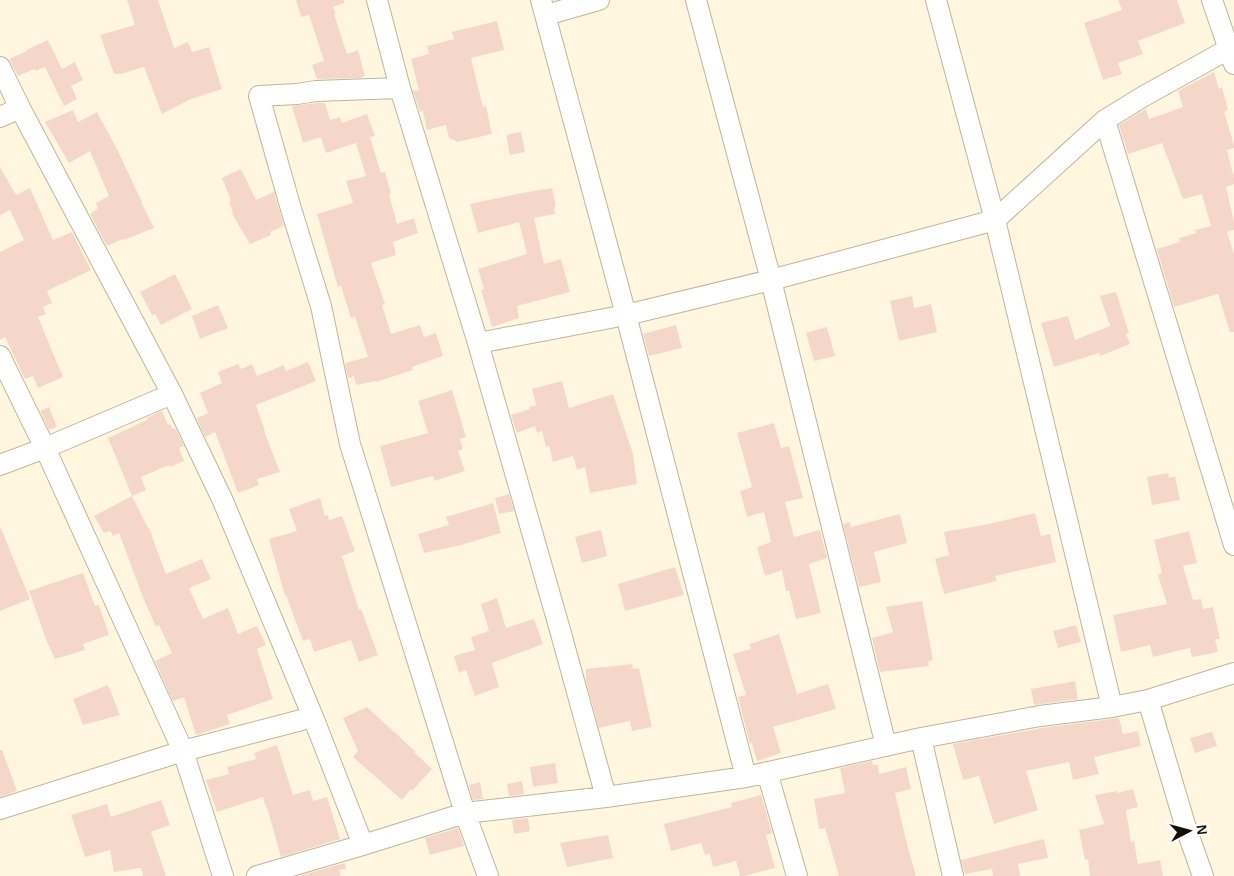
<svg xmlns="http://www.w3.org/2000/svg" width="1234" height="876" viewBox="0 0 1234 876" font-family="Helvetica,sans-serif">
	<rect width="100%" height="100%" fill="#fff6e0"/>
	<!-- building -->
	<path fill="#f5d7c9" d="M127,0h31l16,48 14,-6 4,10 17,-5 13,42 -31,10 -29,15 -18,-47 -23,7h-7l-14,-39 35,-10z
		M296,0h48v3l-11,4 3,7h-2l13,40 11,-4 7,26 -5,2 -43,1 -5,-14 12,-4 -15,-46 -8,2z
		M1118,0h59l8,23 -47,18 5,13 -25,9 4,11 -19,6 -19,-57 38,-13z
		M497,21l7,29 -33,8 12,49 3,-1 6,28 -35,8 -8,-4 -3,-13 -19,5 -4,-19 -3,1 -7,-21 6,-1 -8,-31 18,-5 -2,-8 27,-7 -2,-7z
		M48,40l14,29 13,-7 8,18 -12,6 6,13 -13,7 -19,-39 -9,4 -1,-2 -17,7 -9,-17 18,-8 -1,-1z
		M1214,72l5,17 3,-2 6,23 -4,2 10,33v3l-7,2 7,28v6l-8,3 8,35v8l-7,2 7,22v78h-4l-12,-38 -44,13 -17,-58 23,-7 -1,-4 17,-5 -1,-3 16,-4 -9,-32 -19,5 -21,-56 -34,11 -9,-29 27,-16 3,10 34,-12 -5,-16z
		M317,103h8l5,17 10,-3 2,6 25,-9 8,22 -5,1 11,36 4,-1 6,21 -2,1 8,30 17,-6 4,15 -25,9 3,13 -25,8 14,41 -3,1 9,29 29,-9 4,12 12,-4 7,23 -31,11 1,3 -37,12v-1l-20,4 -2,-9 -6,2 -3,-15 23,-6 -13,-40 -4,1 -10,-32 -3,1 -21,-73 36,-11 -7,-22 20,-5 -10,-33 -30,10 -5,-16 -18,6 -11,-37z
		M73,110l5,12 19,-10 20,37 25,53h-1l13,26 -30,12 -1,-1 -16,7 -17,-32 8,-6 -2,-5 13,-7 -19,-45 -21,12 -24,-41z
		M521,132l4,20 -15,3 -4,-20z
		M0,167l16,28 14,-7 23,52 19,-8 19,38 -44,21 5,12 -9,4 3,7 -8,3 25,60 -25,11 -5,-12 -8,3 -20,-42 -5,3v-88l24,-12 -14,-30 -10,5z
		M241,169l15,31 18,-8 10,34 -14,6 1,3 -21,9 -18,-30 1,-1 -4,-11 2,-1 -9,-23z
		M552,188l4,19h-2l1,7 -21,4 10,46 17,-5 9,33 -53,14 2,12 -27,9 -11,-37 3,-1 -6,-20 49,-15 -8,-32 -41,11 -8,-29 52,-11z
		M175,274l17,35 -31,16 -6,-11 -3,1 -12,-23z
		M1116,292l13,41 -3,1 4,10 -30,12 -1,-3 -45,14 -13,-44 27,-7 7,24 35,-14 -10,-30z
		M912,296l2,12 17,-4 6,28 -38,9 -9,-40z
		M218,305l10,23 -28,11 -8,-23z
		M676,325l6,23 -33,8 -6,-22z
		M827,327l8,29 -21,5 -8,-28z
		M308,362l8,19 -60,24 9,26h-1l16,41 -23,7 2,6 -21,8 -23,-61 -10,5 -8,-19 11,-5 -8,-20 22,-10 -4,-11 20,-8 3,5 11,-5 5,12 27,-11 2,6z
		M562,381l7,27 44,-14 20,60 4,30 -47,9 -5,-26 -8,3 -4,-14 -20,6 -4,-16 -3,1 -4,-16 -5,2 -2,-7 -18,7 -6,-18 19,-6 -1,-2 7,-2 -4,-16z
		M452,390l14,47 -6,2 3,10 -5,2 7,20 -31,10 -1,-5 -42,11 -11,-41 48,-13 -10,-32z
		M49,407l8,20 -8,3 -9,-19z
		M162,411l6,14 2,-1 3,5 2,-1 9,18 -5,2 5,13 -14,6 -1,-2 -28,12 5,13 -14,6 -24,-58 39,-18v-2z
		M774,423l7,25 8,-2 14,52 -18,4 9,35 26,-7 7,28 -18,6 12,49 -25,6 -7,-28h-3l-4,-21 -17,6 -8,-29 14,-5 -7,-30 -17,5 -7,-26 12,-4 -15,-54z
		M1168,473l1,5 6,-2 5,24 -28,5 -5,-28z
		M509,494l5,17 -15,3 -4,-16z
		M132,496l16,32h1l17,46 36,-15 9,20 -22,9 14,31 25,-11 10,26 19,-8 9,19 -9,4 16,50 -46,16 3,9 -34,11 -12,-38 -11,4 -18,-40 17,-8 -13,-28 -3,2 -12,-27 -25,-67 -6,3 -3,-5 -6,2 -10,-17z
		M320,498l5,18 3,-1 1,5 13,-4 13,35 -13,5 17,54 2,-1 17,46 -19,7 -8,-22 -37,12 -4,-13 -7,2 -17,-46 -1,1 -16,-57 28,-8 -8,-22z
		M493,503l8,30 -40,12 -37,8 -6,-19 31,-9 -3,-8z
		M1035,513l6,23 9,-2 6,28 -61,14 2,5 -53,13 -9,-35 14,-4 -5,-23 45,-8z
		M900,514l7,29 -33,9 7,30 -22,5 -16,-63 7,-2 1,5z
		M0,526l30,73 -30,12z
		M601,530l6,26 -25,7 -7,-26z
		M1189,531l8,32 -14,3 10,34 8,-1 2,10 10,-2 7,32h-5l3,13 -26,5 -2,-9 -37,9 -3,-12 -29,7 -8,-37 54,-11 -9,-29 4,-2 -8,-33z
		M675,567l9,28 -59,16 -7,-27z
		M83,573l12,33 4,-1 10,30 -26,9 2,6 -30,9 -8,-17 -18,-51z
		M497,598l9,30 28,-9 9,25 -51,19 7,24 -24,9 -9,-26 -7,3 -5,-17 21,-6 -4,-13 18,-6 -8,-27z
		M922,601l11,59 -5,2 1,4 -49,6 -8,-34 21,-6 -7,-25z
		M1076,625l5,17 -23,6 -5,-17z
		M779,634l18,60 31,-10 8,25 -63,18 8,26 -24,8 -5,-18 -2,1 -12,-47 8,-2 -13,-41 18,-5 -2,-5z
		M632,664l1,5 6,-1 13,59 -20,4 -2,-10 -31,7 -13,-47v-12z
		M1075,681l3,18 -44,6 -3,-16z
		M108,685l12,30 -37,10 -10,-26z
		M367,707l49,45h-2l18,17 -20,22 -1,-2 -9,11 -49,-43 5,-6 -15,-33z
		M1119,718l4,16 15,-3 3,15 -47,11 5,17 -26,6 -4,-18 -43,9 12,39 -44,14 -15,-48 -16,4 -10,-36 89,-16z
		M1212,732l5,14 -22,7 -5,-15z
		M277,745l16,50 17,-5 3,11 14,-4 13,42 -59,18 -14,-50h-1l-3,-10 -46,15 -11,-32 23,-6 -2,-7 29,-8 -2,-6z
		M0,750h2l15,41 -17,6z
		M872,761l1,4h5l1,9 27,-7 5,22 -16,4 13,55 8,28h-77l-14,-48 -6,1 -5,-30 31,-6 -5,-25z
		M555,763l3,20 -25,4 -3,-20z
		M522,781l2,13 -15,2 -2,-12z
		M480,782l3,17 -10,1 -4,-15z
		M1133,789l5,18 -12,3 5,32 3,-1 4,23 22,-4 3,16h-73l-2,-17 -3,1 -6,-30 25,-6 -9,-29 22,-4v2z
		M761,795l11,38 -6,2 9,33 -31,8h-4l-4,-15 -23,6 -3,-13 -5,1 -4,-12 -30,8 -7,-27 68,-17 -1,-4z
		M161,800l9,25 -19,7 15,44h-23l-2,-8 -27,4 -4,-22 -25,7 -14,-42 36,-11 4,13z
		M528,818l2,13 -16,3 -2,-14z
		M458,828l6,18 -34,9 -5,-17z
		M608,835l5,23 -46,9 -7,-24z
		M1044,839l4,19 -30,6 2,12h-27l-1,-7 -27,5 -4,-14z
		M345,863l1,6 -7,1 2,6h-42z"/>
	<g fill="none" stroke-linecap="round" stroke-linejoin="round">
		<!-- street casing -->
		<g stroke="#bfb59a" stroke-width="22">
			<path id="street" d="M377,0l23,88 78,255 82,287 46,167
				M541,0l85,315 120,462
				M696,0l75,280 115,466
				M936,0l59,220 117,487
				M1212,0l22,64
				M546,15l53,-15
				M0,67l20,41 152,286 51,107 90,216 50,128
				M400,88l-84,3 -19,3 -38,2 32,113 30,97 29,138 115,369 23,63
				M0,117l20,-9
				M1105,120l129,425
				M478,343l148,-28 145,-35 224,-60 110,-100 39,-24 90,-50
				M0,356l45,92 138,303 40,125
				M0,465l45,-17 127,-54
				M1148,700l38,128 17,48
				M921,738l32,138
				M767,772l30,104
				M0,809l183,-58 130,-34
				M257,876l106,-31 102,-32 141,-16 140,-20 175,-39 119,-22 72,-9 36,-7 86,-27"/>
		</g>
		<!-- street -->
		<use href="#street" stroke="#fff" stroke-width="20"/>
	</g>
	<!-- north arrow -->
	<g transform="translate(1189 831) rotate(84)" stroke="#ffffff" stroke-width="4" paint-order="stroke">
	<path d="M0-4L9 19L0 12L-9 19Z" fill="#151107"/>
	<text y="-8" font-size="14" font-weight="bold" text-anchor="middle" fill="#151107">N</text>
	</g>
</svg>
